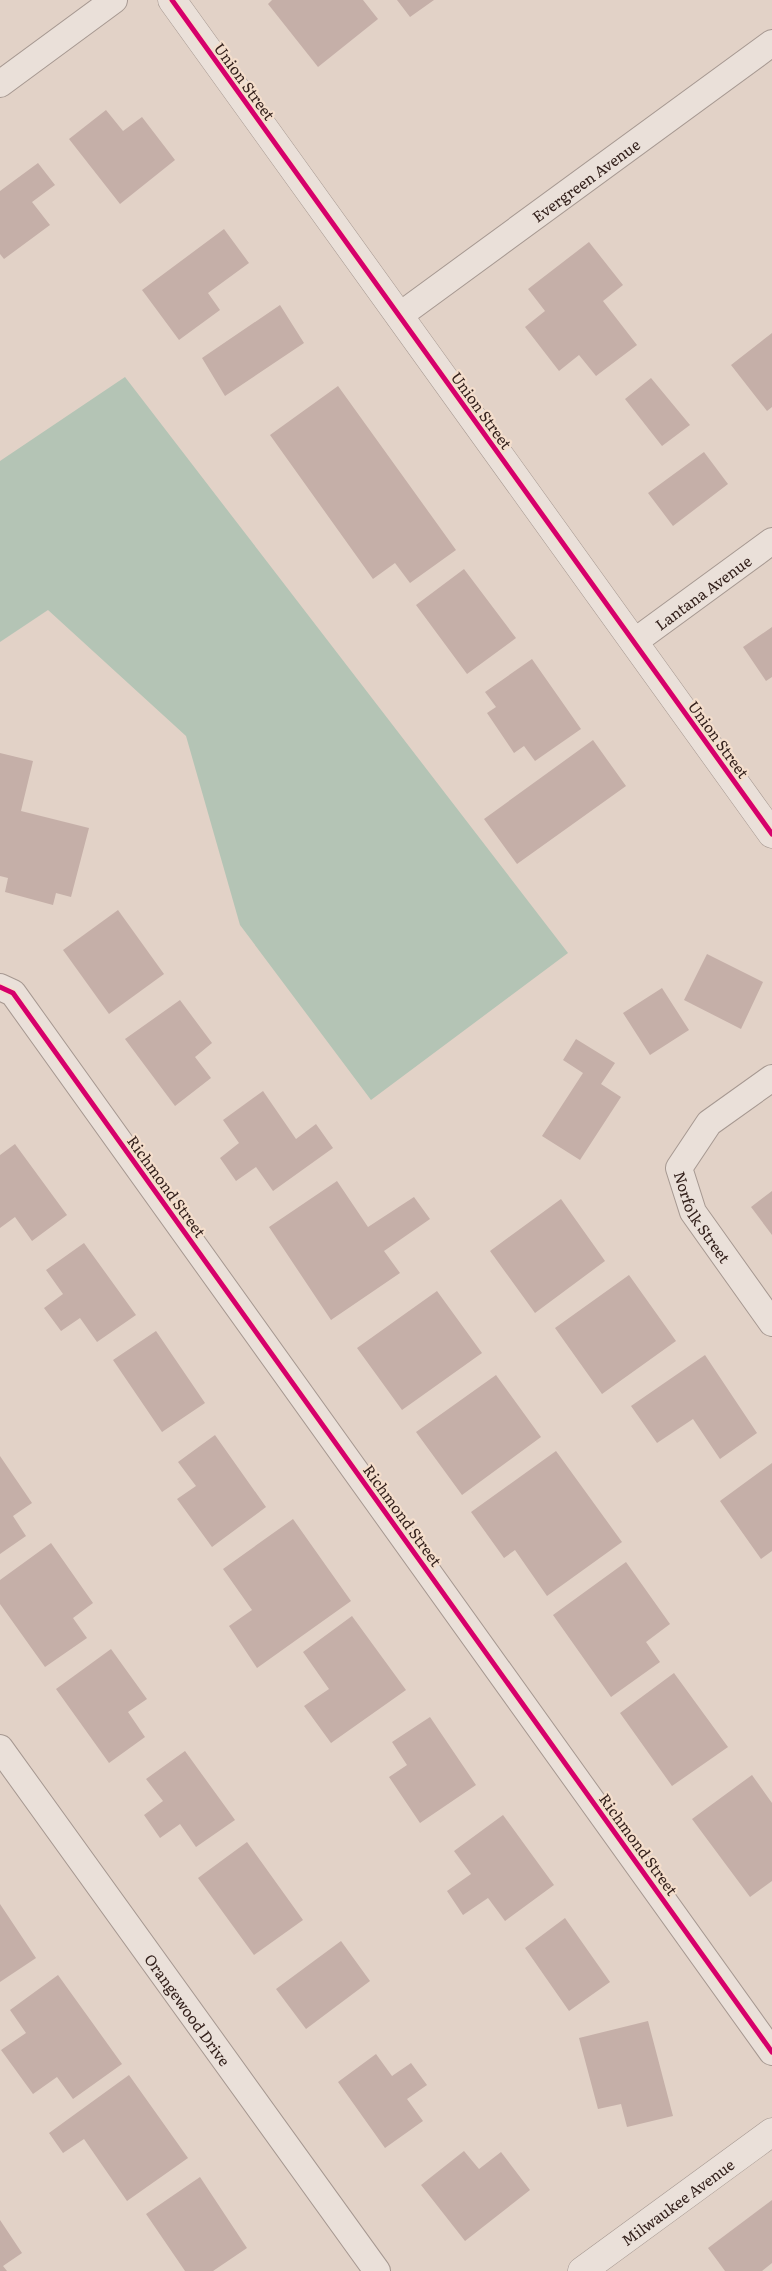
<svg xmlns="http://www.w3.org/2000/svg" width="772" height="2271" viewBox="0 0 772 2271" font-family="Literata,serif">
	<rect width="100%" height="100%" fill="#e2d2c7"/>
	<!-- water -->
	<path fill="#b4c4b5" d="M125,377l443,576 -197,147 -131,-175 -54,-189 -138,-126 -48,32v-181z"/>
	<!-- building -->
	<path fill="#c5afa8" d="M272,0h91l15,19 -60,48 -50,-63z
		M397,0h37l-24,17z
		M106,110l17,21 19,-14 33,43 -55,44 -51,-65z
		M38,163l17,22 -23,17 18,23 -46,34 -4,-5v-63z
		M224,229l25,34 -41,30 12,17 -41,30 -37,-50z
		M589,242l34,43 -20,16 34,44 -41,31 -17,-21 -20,16 -34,-44 20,-16 -17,-22z
		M280,305l24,38 -79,53 -23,-38z
		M772,333v74l-5,4 -36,-46z
		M651,378l39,47 -28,21 -37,-47z
		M338,386l118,164 -46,33 -15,-20 -22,16 -103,-144z
		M704,452l24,32 -55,42 -25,-33z
		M464,569l52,69 -49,36 -51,-69z
		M772,627v50l-6,4 -23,-34z
		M532,659l49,70 -46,32 -11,-15 -10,7 -27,-40 9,-6 -11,-15z
		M593,740l33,46 -109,78 -33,-45z
		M0,753l33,8 -12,50 68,17 -18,69 -15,-4 -3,12 -48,-13 3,-14 -8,-2z
		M118,910l46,64 -55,40 -46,-64z
		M707,954l56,28 -22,47 -57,-29z
		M662,988l27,42 -39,25 -27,-42z
		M180,1000l32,43 -17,14 16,21 -36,28 -50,-67z
		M576,1039l39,24 -14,21 20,13 -41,63 -38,-24 41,-63 -20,-13z
		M263,1091l33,48 20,-15 17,24 -60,43 -17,-24 -20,14 -16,-23 19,-15 -16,-23z
		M15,1144l52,71 -35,26 -17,-24 -15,11v-73z
		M337,1181l31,46 46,-30 16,22 -46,32 16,22 -69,47 -62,-93z
		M772,1191v44l-21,-28z
		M561,1199l44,62 -70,52 -45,-62z
		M84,1243l52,72 -39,27 -17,-24 -19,13 -17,-23 19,-14 -17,-24z
		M629,1275l47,66 -74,53 -47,-66z
		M437,1291l45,62 -80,57 -45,-62z
		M156,1331l49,72 -43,29 -49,-72z
		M705,1355l52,78 -37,26 -27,-40 -36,24 -26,-37z
		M496,1375l45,62 -79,58 -46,-63z
		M215,1435l51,72 -54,40 -35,-48 19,-13 -18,-24z
		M556,1451l66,91 -75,54 -32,-46 -11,8 -33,-46z
		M0,1456l32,47 -19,13 13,20 -26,18z
		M772,1463v88l-11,8 -41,-58z
		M293,1519l58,82 -94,67 -28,-42 23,-16 -29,-41z
		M51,1543l42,60 -20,15 14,20 -42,29 -45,-63v-24z
		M626,1562l44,62 -24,18 14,20 -49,35 -58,-82z
		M352,1616l54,74 -75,53 -27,-37 25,-17 -26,-37z
		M111,1649l36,50 -19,13 17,25 -36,26 -53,-74z
		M674,1673l54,74 -56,39 -52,-73z
		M430,1717l46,68 -56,38 -31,-46 18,-12 -15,-23z
		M185,1751l50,69 -39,27 -16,-23 -20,14 -16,-23 19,-14 -17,-22z
		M752,1775l20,28v78l-22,16 -58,-78z
		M503,1815l51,70 -49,36 -17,-23 -25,17 -16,-24 24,-17 -17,-23z
		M247,1842l56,78 -49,35 -56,-77z
		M0,1904l36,54 -36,24z
		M565,1918l45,64 -41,29 -44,-63z
		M341,1941l29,40 -64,48 -30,-40z
		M58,1975l64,89 -49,35 -16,-22 -24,17 -32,-44 25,-17 -16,-23z
		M648,2021l25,95 -46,11 -6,-23 -23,5 -19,-71z
		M376,2054l16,22 19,-13 16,22 -20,14 16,22 -38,27 -47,-66z
		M129,2075l59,83 -61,43 -43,-62 -21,14 -14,-20z
		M464,2151l15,18 22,-17 29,38 -65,51 -44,-56z
		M200,2177l47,71 -34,23h-28l-39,-57z
		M772,2200v63l-10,8h-37l-17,-23z
		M0,2220l22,33 -19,13 4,5h-7z"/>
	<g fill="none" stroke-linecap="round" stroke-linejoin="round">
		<!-- minor casing -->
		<g stroke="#a69891" stroke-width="28">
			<g id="minor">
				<path d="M0,84l114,-84"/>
				<path id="s1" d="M399,316l373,-273"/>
				<path id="s2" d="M634,642l138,-101"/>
				<path d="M0,987l13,6 759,1059"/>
				<path id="s3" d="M772,1078l-63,45 -30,45 14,44 79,111"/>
				<path id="s4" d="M0,1748l377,523"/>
			</g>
		</g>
		<!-- tertiary casing -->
		<g stroke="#a69891" stroke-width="29">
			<g id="tertiary">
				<path d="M172,0l600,834"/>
				<path id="s5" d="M582,2271l190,-139"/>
			</g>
		</g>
		<!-- minor -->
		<use href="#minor" stroke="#eae0d9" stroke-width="26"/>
		<!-- tertiary -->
		<use href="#tertiary" stroke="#eae0d9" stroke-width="28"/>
		<!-- cycleway casing -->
		<g stroke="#f4decc" stroke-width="8">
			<path id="cycleway" d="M172,0l600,834
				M0,987l13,6 759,1059"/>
		</g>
		<!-- cycleway -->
		<use href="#cycleway" stroke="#d6006c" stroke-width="5"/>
	</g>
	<g text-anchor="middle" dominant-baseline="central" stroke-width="4.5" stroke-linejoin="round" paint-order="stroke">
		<!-- street labels -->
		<g font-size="15" fill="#33201b" stroke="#f4decc">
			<text transform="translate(245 81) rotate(54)">Union Street</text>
			<text stroke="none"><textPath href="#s1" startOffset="231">Evergreen Avenue</textPath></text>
			<text transform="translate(482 410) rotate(54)">Union Street</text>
			<text stroke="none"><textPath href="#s2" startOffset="85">Lantana Avenue</textPath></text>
			<text transform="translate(719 739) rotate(54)">Union Street</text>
			<text transform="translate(167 1186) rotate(54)">Richmond Street</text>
			<text stroke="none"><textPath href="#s3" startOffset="186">Norfolk Street</textPath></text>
			<text transform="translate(403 1515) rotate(54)">Richmond Street</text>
			<text transform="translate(639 1844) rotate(54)">Richmond Street</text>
			<text stroke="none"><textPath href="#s4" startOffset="322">Orangewood Drive</textPath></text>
			<text stroke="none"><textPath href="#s5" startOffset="118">Milwaukee Avenue</textPath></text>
		</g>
	</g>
</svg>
